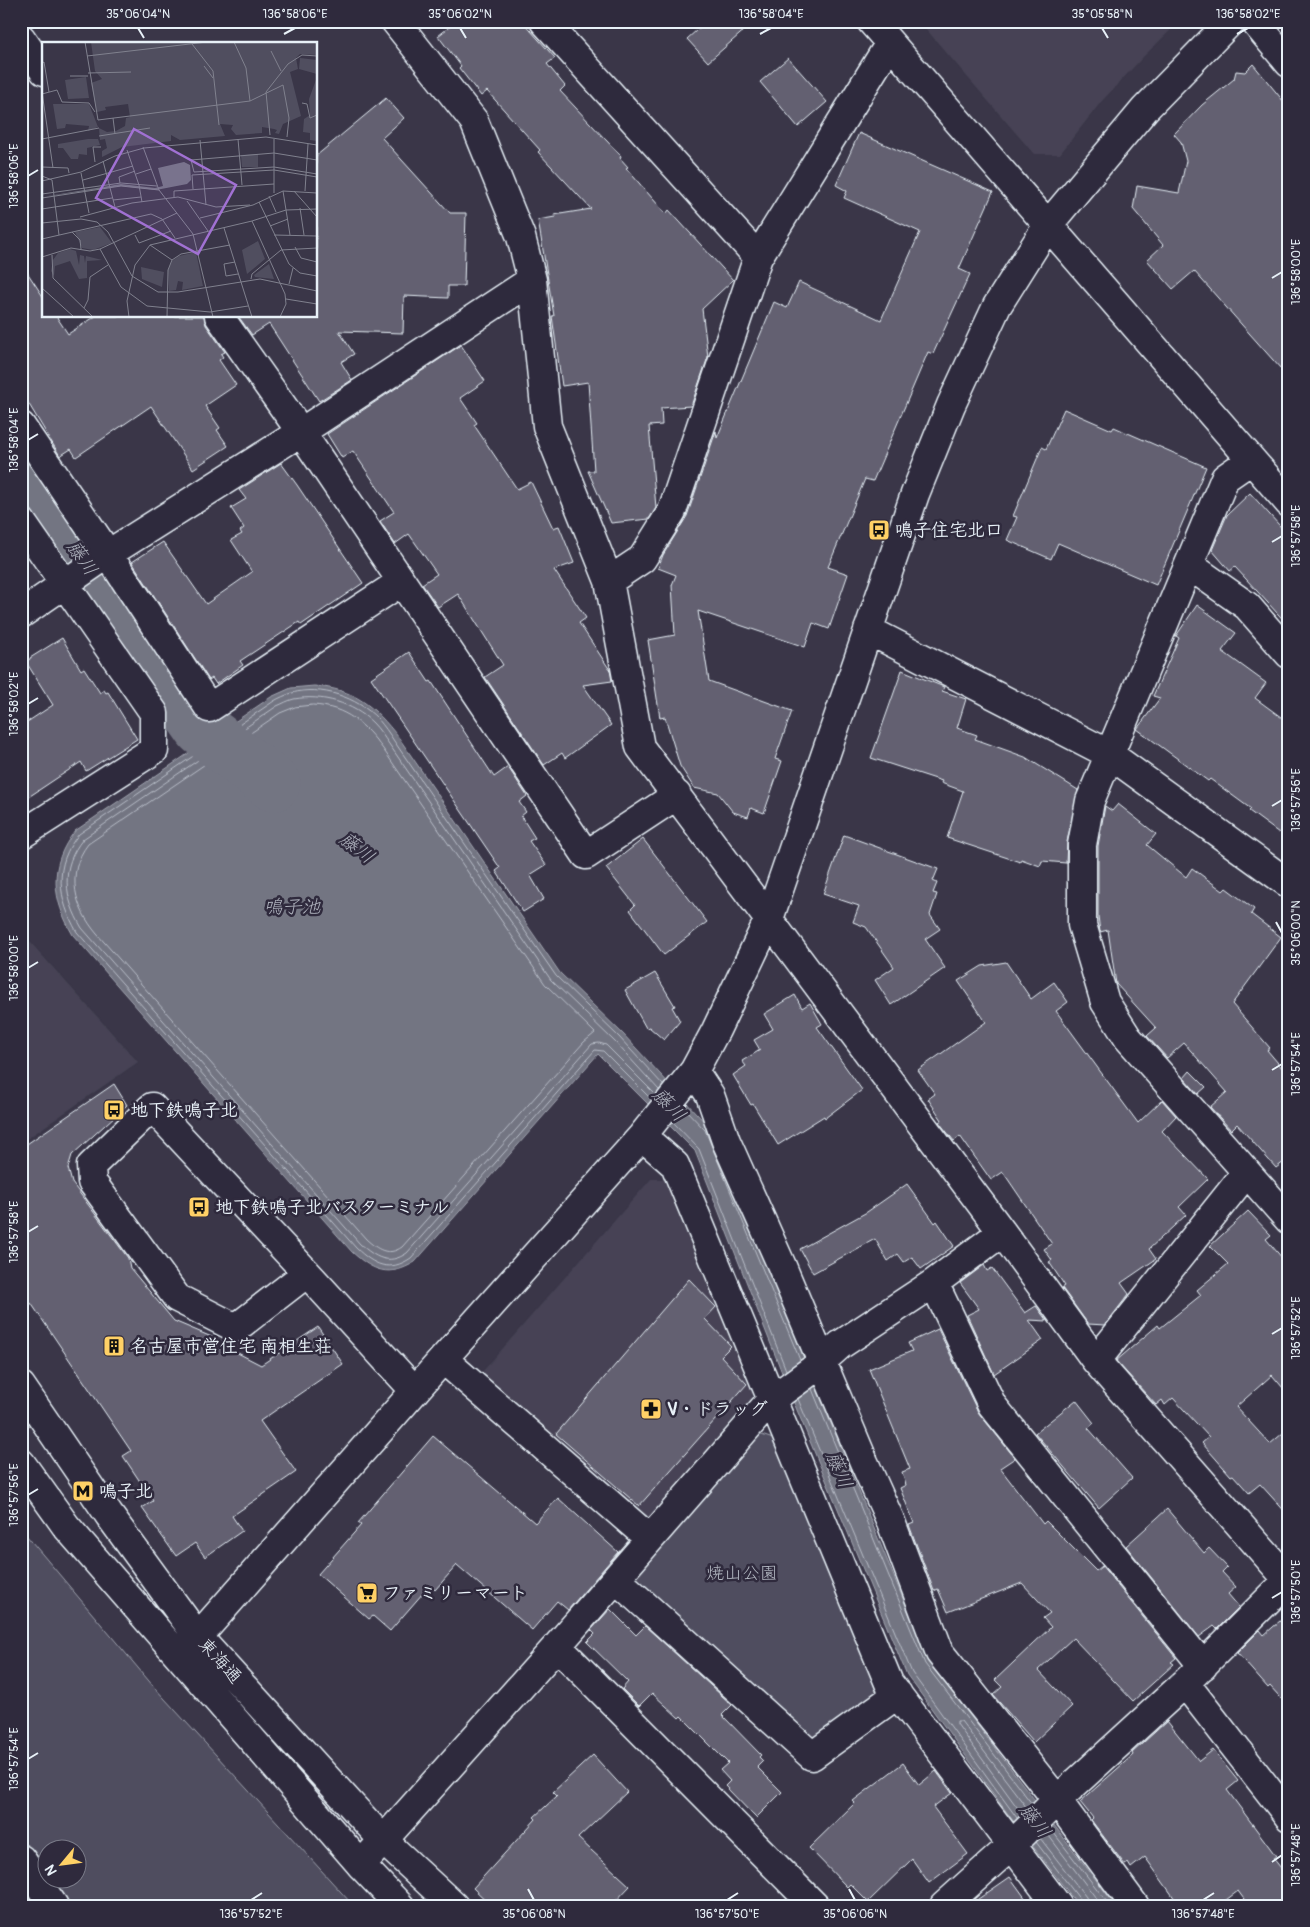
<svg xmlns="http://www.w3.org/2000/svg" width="1310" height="1927" viewBox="0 0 1310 1927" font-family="Pangolin,'Klee One',sans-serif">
	<rect width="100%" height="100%" fill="#3a3648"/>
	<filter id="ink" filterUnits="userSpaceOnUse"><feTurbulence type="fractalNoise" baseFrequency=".02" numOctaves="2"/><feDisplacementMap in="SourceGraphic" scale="10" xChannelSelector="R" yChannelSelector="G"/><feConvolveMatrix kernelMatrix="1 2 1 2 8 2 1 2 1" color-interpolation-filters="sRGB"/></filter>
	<g filter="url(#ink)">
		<!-- built -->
		<path fill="#464354" d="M919,21h261l-36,35 -43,46 -41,52h-26z
			M21,932l117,130 -117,81z
			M651,1179h16l86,204 -2,22 -101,113 -14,-1 -152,-131 -1,-15z"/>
		<!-- green -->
		<path fill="#504e5f" stroke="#9ca0ac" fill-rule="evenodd" d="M756,1433l17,6 105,250 -4,14 -52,37 -17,-2 -166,-148 -4,-17z
			M21,1529l133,158 197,216 -1,3h-329zM48,1850h30v30h-30z"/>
		<!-- water -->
		<path fill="#737482" stroke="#a2a6b1" d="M314,686c41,3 60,20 85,52l161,235 63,61 86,93 220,535 187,244h-37l-68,-88 -104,-143 -115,-277 -97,-247 -97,-97 -183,208c-26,16 -42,9 -63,-10l-279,-317c-21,-36 -25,-70 2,-104l196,-134 20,-9z"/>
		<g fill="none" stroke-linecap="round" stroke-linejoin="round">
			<!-- shore -->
			<path stroke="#b9bfc9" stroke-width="1" d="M313,705c34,2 51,19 70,44l162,235 50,49 -11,9 -182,205c-14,10 -25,2 -36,-8l-269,-305c-22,-26 -32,-60 -9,-90l192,-131 15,-6z
				M656,1095l-50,-50 -7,-2 -7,1 -185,209c-19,13 -32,4 -47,-9l-278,-316c-18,-30 -22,-61 1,-89l194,-133c5,-2 12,-6 17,-7 28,-5 59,4 79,24 6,6 11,14 16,21l162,236 64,62 44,48
				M652,1100l-49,-49 -8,-1 -184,208c-22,15 -37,7 -55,-10l-279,-316c-19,-33 -24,-67 2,-98l195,-133c5,-3 12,-6 18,-8 29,-8 65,4 86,26 6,7 11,14 16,22l162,235 63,61 44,48
				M684,1108l21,22 95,230
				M673,1122l26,27 87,221
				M812,1389l113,275 107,140
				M798,1399l114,274 105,145
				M1022,1814l-65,-90v-3h4l66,87
				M1050,1828l60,78
				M1046,1832l56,74
				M1040,1838l46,59 3,9
				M1036,1842l45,59 1,5"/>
			<!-- river -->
			<path stroke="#737482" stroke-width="55" d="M21,471l181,258 71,55"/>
		</g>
		<!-- building -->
		<path fill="#636171" stroke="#e8f1f8" d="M457,21h65l33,37 -8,6 18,22 -5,5 61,65 -1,2 8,9 -2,1 40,46 3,-4 64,70 -31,29 6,48 -17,49 -30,2 1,17 -13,1 7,82 -7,11 -38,4 -23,-52h6l-6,-89 -26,4 -10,-70h2l-16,-96 17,-3 -1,-2 37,-6 -53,-57 2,-2 -53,-59 -6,5 -22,-28 2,-2 -23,-30z
			M707,21h48l-47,41 -21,-23z
			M788,58l39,44 -29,25 -38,-45z
			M1253,64l36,44v270l-95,-107 -21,18 -26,-29 16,-15 -30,-36 4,-23 42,7 7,-32 -5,-19 -7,-8 28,-29 32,-26 2,-8 9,1z
			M386,98l18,20 -22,20 68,75h16l-2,73h-16v12l-44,-2 -1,37 -64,-2 15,23 -13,8 11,18 -33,21 -50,-77 -17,11 -14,-19h78v-160z
			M859,133l134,59 -34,77 11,5 -37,80 -5,-2 -55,129 -8,-2 -37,88 20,7 -19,55 -16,-6 -8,24 -107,-36 11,70 83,30 -17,48 7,2 -18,52 -13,-5 -3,9 -15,-5 -15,-19 -24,-5 -14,-22 -15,-49 -5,1 -12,-78 27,-5 -3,-50 4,-10 -18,-7 5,-13 24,-39 29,-85 1,7 57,-136 13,6 12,-26 82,38 39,-88 -76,-34 3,-7 -11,-6z
			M21,263l23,35v18h12l12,18 28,-18h108l2,9 19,27 -4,2 2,3 -4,3 17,25 -31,21 15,22 -3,2 11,16 -35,23 -42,-63 -75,51 -5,-8 -11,7 -39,-65z
			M461,345l24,36 -25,17 17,25 -3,2 43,64 14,-7 22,46 6,-2 15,37 -20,7 32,48 -7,5 31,47 2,11 -29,4 28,40 -46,33 -3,-5 -18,12 -59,-88 18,-12 -45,-71 -20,13 -16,-23 15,-10 -28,-40 -14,10 -15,-23 14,-9 -41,-61 -11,7 -15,-24z
			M1064,409l48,21 2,-3 92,40 -50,118 -98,-42 -7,16 -44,-19 10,-23 -4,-1 29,-69 4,2z
			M281,463l16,22 66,98 -62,42 -2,-3 -59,39 3,4 -27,19 -4,-6 -3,2 -77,-118 31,-20 43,62 46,-32 -21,-32 11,-6 -2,-3 4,-3 -13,-20 15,-9 -7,-9z
			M1250,493l39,43v90l-54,-59 -5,4 -18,-21 15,-35z
			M1197,605l39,28 -14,18 44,32 -11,15 34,25v96l-10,14 -30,-22 2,-2 -41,-30 -2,2 -71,-52 23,-31 -7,-2 26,-58 -3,-2z
			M62,638l19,32 3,-2 16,25 4,-3 2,3 2,-1 29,47 -51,32 -5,-9 -60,40v-76l32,-21 -27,-43 4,-3v-1z
			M409,652l20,30 2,-1 63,96 14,-10 19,29 -8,6 7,10 -5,4 14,22 -6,3 17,24 -16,10 14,24 -21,13 -27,-41 4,-3 -129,-190z
			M902,670l42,17 -2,4 24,8 -9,29 20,7 -2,4 50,18 53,33 -11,52 -1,21 -24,-2 -2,5 -19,-7 -1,3 -73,-24 16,-47 -22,-8 1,-2 -71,-23z
			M1118,804l38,30 -9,11 39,32 6,-9 31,23 3,-3 28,21 -3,5 30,23 -49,67 38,44 -3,2 22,26v82l-13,10 -39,-44 -6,6 -21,-23 17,-15 -43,-49 -17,15 -20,-22 9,-8 -40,-44 -8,-54 -8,2 -2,-16v-70l7,-40 7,5z
			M844,835l94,34 -5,12 4,2 -4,10 4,1 -7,21 10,14 -15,10 20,29 -54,37 -16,-25 19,-13 -28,-40 -13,-5 6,-16 -36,-12z
			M643,839l64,83 -43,33 -34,-45 5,-5 -29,-37z
			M1006,962l25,37 23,-17 14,20 -12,9 82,112 24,-23 14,16 -14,15 46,48 -29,28 7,8 -37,34 7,10 -35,24 8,11 -24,31 -17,-1 -26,-36 3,-2 -16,-24 3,-2 -8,-11 8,-5 -49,-72 -12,8 -31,-44 -6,5 -15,-19 3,-2 -14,-21 7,-5 -17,-24 68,-48 -28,-41 24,-15z
			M655,973l20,33 -3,1 8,14 -16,19 -15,-13 -3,1 -21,-38z
			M795,995l7,13 8,-5 12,21 -5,3 45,63 -37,28 -1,-2 -46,29 -25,-41 -2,1 -18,-30 13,-9 -4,-5 18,-11 -6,-10 19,-11 -9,-15z
			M1190,1071l16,16 -8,7 -14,-16z
			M114,1084l13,21 -55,50 -4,13 4,15 56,75 2,10 44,53 54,23 2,5 31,16 57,-38 25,37 -83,57 36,51 -64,44 10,15 -37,26 -10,-14 -19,13 -34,-48 11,-7 -30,-45 8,-5 -100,-148 -10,7v-162z
			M907,1184l28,39 2,-2 17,25 -33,23 -9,-12 -8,5 -6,-8 -10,7 -13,-22 -62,34 -13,-24 67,-37z
			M1248,1211l23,24 -5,4 23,27v129l-17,-20 -36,32 34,37 19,-16v88l-29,-32 -11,9 -16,-18 -2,1 -29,-33 7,-6 -36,-39 -8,7 -3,-5 -6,5 -40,-44 42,-36 2,3 41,-33 -4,-5 31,-26 -18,-18z
			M984,1265l3,6 5,-3 33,45 11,-7 11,15 -18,-1 14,20 -49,34 -27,-59 12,-6 -19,-26z
			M689,1279l27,28 -11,12 26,27 -10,10 26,28 -108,122 -83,-72z
			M938,1329l40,83 37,46 -15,10 43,56 3,-3 50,50 6,-5 74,92 -5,4 3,2 -41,37 -60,-63 -35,32 34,36 -38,36 -41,-47 9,-8 -7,-7 56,-53 -8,-9 7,-5 -28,-30 -74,29 -10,-23 -4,2 -25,-66 5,-2 -14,-35 6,-3 -4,-13 8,-3 -41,-100 43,-18 -4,-8z
			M1076,1400l18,23 -6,5 44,50 -33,30 -64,-75z
			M433,1436l102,87 23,-25 60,54 -50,58 -11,-9 -25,29 -75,-65 -22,25 -5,-5 -40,46 -17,-15 -4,3 -51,-45 43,-49 -3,-2z
			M1167,1509l37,44 5,-5 18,19 -5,5 14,15 -8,7 11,13 -22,22 -3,-3 -15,11 -73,-91z
			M610,1609l26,26 9,-9 87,79 -10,10 39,40 -2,2 4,4 -6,6 25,25 -26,26 -31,-32 5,-5 -10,-11 8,-7 -47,-47 -2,2 -27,-25 -13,13 -17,-17 6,-7 -41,-40 8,-8 -4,-4z
			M1289,1613v94l-19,-21 -2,2 -31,-35 23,-23 4,5z
			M1167,1721l32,40 14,-11 25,31 -11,9 49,66 -3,2 16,20v28h-40l-11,-15 -20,15h-38l-35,-49 -14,11 -3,-5 -3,2 -34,-45 2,-2 -13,-16 53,-47 -1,-2z
			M593,1755l34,37 -49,46 52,48 -19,20h-119l-19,-18 63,-69 -2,-2 23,-21 -4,-4z
			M903,1763l16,22 17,-14 16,22 -19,14 35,47 -39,29 -17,-24 -44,43 -18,-18 -3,3 -38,-39 46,-45 -2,-2z
			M1010,1877l21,29h-63z"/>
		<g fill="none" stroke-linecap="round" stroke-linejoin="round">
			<!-- minor casing -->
			<g stroke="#e8f1f8" stroke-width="31">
				<path id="minor" d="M395,21l79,100 47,116 11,43 15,146 62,155 31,166 362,485 94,129 193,220
					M544,21l214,236
					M871,21l418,482
					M1254,21l35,42
					M21,38l23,33
					M219,316l82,116 285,423 91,-60
					M21,426l87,128 101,154 192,-126
					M1251,460l-26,18 -135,323 -8,44v80l23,77 23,36 161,182
					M21,521l133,192v37l-133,85
					M1189,565l58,41 42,48
					M609,581l33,-22 30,-48 86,-254 132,-214
					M21,614l87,-60 193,-122 231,-152
					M868,630l241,124 180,130
					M694,1071l16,24 16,46 55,123 83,198 27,60 49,131 117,147 78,106
					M642,1136l33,29 214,518 169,223
					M307,1273l-71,55 -59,-30 -85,-116 -1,-16 61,-59 155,166 108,118
					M934,1283l58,122 211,261
					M443,1359l207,180
					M1096,1361l150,-188
					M616,1579l196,177 86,-62
					M557,1646l258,260
					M182,1655l261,-296 199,-223 52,-65 22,-41 53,-111 146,-425 36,-89 46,-99 51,-81 97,-116 86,-88
					M1185,1683l104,134
					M21,1859l33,47
					M361,1865l196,-219 214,-246 41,-30 28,-25 94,-62 68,-51
					M944,1906l68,-61 45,-45 128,-117 103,-103"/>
			</g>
			<!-- major casing -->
			<g stroke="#e8f1f8" stroke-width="31">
				<path id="major" d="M21,1386l88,129 89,122 186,204 70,65
					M21,1463l45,63 295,339 39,41"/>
			</g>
			<!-- minor -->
			<use href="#minor" stroke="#2f2a3d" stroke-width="28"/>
			<!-- major -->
			<use href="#major" stroke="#2f2a3d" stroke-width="28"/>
		</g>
	</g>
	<!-- ticks -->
	<path fill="none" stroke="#e8f1f8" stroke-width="2" d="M138,28l6,10M460,28l6,10M1102,28l6,10M284,34l11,-6M760,34l11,-6M1237,34l11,-6M28,176l10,-6M1272,278l10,-6M28,440l10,-6M1272,542l10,-6M28,704l10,-6M1272,806l10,-6M1276,922l6,11M28,968l10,-6M1272,1070l10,-6M28,1232l10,-6M1272,1334l10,-6M28,1495l10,-6M1272,1598l10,-6M28,1759l10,-6M1272,1862l10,-7M528,1889l6,11M849,1889l6,11M251,1900l11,-7M727,1900l11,-7M1203,1900l11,-7"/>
	<!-- icons -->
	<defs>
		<g id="bus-square" transform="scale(1.125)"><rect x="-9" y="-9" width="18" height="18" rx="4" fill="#ffd166" stroke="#2f2a3d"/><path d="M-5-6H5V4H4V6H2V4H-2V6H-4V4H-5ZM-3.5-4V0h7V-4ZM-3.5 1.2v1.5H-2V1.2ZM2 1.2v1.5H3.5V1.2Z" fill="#111"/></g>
		<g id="building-square" transform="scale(1.125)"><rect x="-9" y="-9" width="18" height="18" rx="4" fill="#ffd166" stroke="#2f2a3d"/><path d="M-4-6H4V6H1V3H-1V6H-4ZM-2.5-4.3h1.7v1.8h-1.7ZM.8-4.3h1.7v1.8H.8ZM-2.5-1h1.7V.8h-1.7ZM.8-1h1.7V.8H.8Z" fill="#111"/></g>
		<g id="pharmacy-square" transform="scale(1.125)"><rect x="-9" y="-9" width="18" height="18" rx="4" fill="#ffd166" stroke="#2f2a3d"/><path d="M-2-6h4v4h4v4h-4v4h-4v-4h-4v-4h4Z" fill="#111"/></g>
		<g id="metro-square" transform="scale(1.125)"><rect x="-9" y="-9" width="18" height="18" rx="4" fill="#ffd166" stroke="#2f2a3d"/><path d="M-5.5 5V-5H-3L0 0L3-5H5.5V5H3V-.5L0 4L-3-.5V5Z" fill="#111"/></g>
		<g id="supermarket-square" transform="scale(1.125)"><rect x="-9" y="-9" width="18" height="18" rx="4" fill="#ffd166" stroke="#2f2a3d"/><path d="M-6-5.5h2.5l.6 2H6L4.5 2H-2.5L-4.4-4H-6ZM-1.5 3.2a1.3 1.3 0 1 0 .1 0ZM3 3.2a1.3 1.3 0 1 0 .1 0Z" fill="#111"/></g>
	</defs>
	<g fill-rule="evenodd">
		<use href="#bus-square" x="879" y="530"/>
		<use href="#bus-square" x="114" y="1110"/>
		<use href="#bus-square" x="199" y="1207"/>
		<use href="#building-square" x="114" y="1346"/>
		<use href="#pharmacy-square" x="651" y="1409"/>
		<use href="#metro-square" x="83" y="1491"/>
		<use href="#supermarket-square" x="367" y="1593"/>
	</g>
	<g text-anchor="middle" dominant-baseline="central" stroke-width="5" stroke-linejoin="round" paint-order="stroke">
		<!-- poi labels -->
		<g font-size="18" font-weight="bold" fill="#e8f1f8" stroke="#2f2a3d" text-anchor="start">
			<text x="895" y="530">鳴子住宅北口</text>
			<text x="130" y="1110">地下鉄鳴子北</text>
			<text x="215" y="1207">地下鉄鳴子北バスターミナル</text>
			<text x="130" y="1346">名古屋市営住宅 南相生荘</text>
			<text x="667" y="1409">V・ドラッグ</text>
			<text x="99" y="1491">鳴子北</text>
			<text x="383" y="1593">ファミリーマート</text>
		</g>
		<!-- park labels -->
		<g font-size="18" fill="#b3b8c2" stroke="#2f2a3d">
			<text x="742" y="1573">焼山公園</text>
		</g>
		<!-- street labels -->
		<g font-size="18" fill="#e8f1f8" stroke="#2f2a3d">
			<text transform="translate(220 1661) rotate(48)">東海通</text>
		</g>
		<!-- water labels -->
		<g font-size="19" font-style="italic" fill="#aeb2bd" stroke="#2f2a3d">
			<text transform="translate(82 558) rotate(55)">藤川</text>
			<text transform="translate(357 848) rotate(38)">藤川</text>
			<text x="292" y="907">鳴子池</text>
			<text transform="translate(669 1105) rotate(46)">藤川</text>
			<text transform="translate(839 1470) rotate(67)">藤川</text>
			<text transform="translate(1035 1821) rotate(53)">藤川</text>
		</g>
	</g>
	<!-- overview -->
	<g transform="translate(42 42)">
		<rect width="275" height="275" fill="#3a3648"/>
		<path d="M49,0h226v13l-17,-1 -4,4 2,11 -8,3 11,44 -18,8 -4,10 -4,-1 2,-3 -3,-1 -12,-2v6l-26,2 -5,-6 2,-4 -13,-1 5,12 -45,4 -9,-5v6l-49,6 -20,10v-6l5,-3 -2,-9 -5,1 -1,-12 8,4 9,-1 9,-5 1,-8 4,-1 -2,-13 -23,3 1,3 -9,2 -6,-29 11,-4 -7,-8zM258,16l17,2v14l-18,-5zM44,35l3,21 -21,1 -3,-19zM275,35v64l-7,-1v-7l-7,-1 1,-13 6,-4 -1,-16zM11,62h36l9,23 -10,4 1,-5 -23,-2 -1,4 -8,1zM46,97h10l2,6 -13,3v7l-8,-1 -1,5h-7l-8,-11h-5v-4zM216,112v13h-16l-1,-12zM58,185l12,16 -19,7 -11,-2 -7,-16zM216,199l7,18 -18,15 -5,-24zM28,207l6,2 3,14 1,-10 4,1 1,7 1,-7 16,4 -15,1v17l-8,1 -9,-18 -15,5 -1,10 -3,-5 2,-11 5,-7zM154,210l7,34 -21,4 1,-8 -5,-1 -2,9 -7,1 -1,-21 4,-9 7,-5zM227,222l5,15 -19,-2 -1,-2zM99,225l23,5 -2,15 -20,-8z" fill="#504e5f"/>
		<path d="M142,120l6,3 1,15 -4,4 -31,6 -35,-4 -79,11 79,-13 34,4 8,-2 -5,-18z" fill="#737482"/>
		<path fill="none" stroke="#80818e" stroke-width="1" d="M43,0l13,78 152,-19 33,-16 6,33 -2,19M192,0l12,26 4,33M150,2l21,27 6,54M229,9l10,20M45,14l120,-14M0,21l2,-1 5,30M162,24l9,12M46,31l43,-1M28,34h18M0,50l11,76M0,52l15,-4 5,12 27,1 6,9M260,61l5,1 3,14 7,-3M71,76l2,16M228,93l-4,-43 22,-28 14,-9 15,1M57,94l51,-8M0,97l57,-11M196,97l4,46M158,98l6,65M101,105l16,43 34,44 20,83M85,108l12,35 3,17M275,118l-43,-7 -83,7 3,12 80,-5 43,7M61,119l12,46M53,120l-2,-15h8M0,125l26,1 1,5M39,131l8,40M94,132l15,-5M0,134l10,4 7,55M41,138l50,-14M0,139l39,-9 34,-16 29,-8 122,-11 51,8M78,141l-1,-6 16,-6M151,147l-1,-14 82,-5 43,7M241,149l7,44M252,149l23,26M263,149l3,-47M232,151v-54M0,152l79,-11 36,3M227,154l7,16M132,155v-6l100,-7M0,156l79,-12 38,4M71,158l28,-3M145,159l21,30M217,160l30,62 11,9 17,3M258,166l4,27M0,167l70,-11M38,175l52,-14 46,-6 38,10 34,-2M158,176l53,-13 30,-14 34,2M210,179l33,73 1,10 -6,13M0,181l39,-4 16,3 11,10 24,44 26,16h20l82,-13 57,12M228,184l18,-7M182,186l28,89M30,190l8,8 1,9M93,193l4,8 32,-12M232,193l43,1M0,197l109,-25 11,5 13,19M108,203l22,15M253,205l6,11 16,4M58,207l21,38 26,19 63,6 38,-6M10,213l1,23 40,39M0,215l29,-9 19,3 10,-2 77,-36M193,220l-11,2 2,12 12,-2M209,237l1,-5 29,-24 36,-2M247,242l4,-16M0,246l32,29M244,257l31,5M42,266l4,-8 2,-23 18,-12M87,275l-2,-16 8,-36 15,-20 102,-24 34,-11 31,-1M125,275l1,-47 4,-10 9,-6 49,-9"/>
		<path fill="#a171d3" fill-opacity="0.15" stroke="#a171d3" stroke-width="2.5" d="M92,87l102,56 -38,69 -102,-56z"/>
		<rect width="275" height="275" fill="none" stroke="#e8f1f8" stroke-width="2.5"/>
	</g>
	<!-- margin -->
	<rect width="1310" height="1927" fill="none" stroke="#2f2a3d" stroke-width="55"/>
	<!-- north arrow -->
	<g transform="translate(62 1864) rotate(241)"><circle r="24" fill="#2f2a3d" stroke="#797a88"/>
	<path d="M0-4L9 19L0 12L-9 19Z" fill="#ffd166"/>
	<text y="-8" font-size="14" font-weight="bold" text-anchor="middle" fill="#e8f1f8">N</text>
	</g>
	<rect x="28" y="28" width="1254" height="1872" fill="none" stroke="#e8f1f8" stroke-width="2"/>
	<g font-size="12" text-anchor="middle" fill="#e8f1f8">
		<text x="138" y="18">35°06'04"N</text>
		<text x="295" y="18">136°58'06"E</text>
		<text x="460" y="18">35°06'02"N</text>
		<text x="771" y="18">136°58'04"E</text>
		<text x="1102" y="18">35°05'58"N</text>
		<text x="1248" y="18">136°58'02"E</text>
		<text transform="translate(14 176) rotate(-90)" y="4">136°58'06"E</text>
		<text transform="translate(1296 272) rotate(-90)" y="4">136°58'00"E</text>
		<text transform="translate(14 440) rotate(-90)" y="4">136°58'04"E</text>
		<text transform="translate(1296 536) rotate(-90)" y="4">136°57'58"E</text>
		<text transform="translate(14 704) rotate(-90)" y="4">136°58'02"E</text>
		<text transform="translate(1296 800) rotate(-90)" y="4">136°57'56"E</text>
		<text transform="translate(1296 933) rotate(-90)" y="4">35°06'00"N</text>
		<text transform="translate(14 968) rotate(-90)" y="4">136°58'00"E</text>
		<text transform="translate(1296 1064) rotate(-90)" y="4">136°57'54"E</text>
		<text transform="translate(14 1232) rotate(-90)" y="4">136°57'58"E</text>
		<text transform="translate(1296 1328) rotate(-90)" y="4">136°57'52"E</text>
		<text transform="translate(14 1495) rotate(-90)" y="4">136°57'56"E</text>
		<text transform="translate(1296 1592) rotate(-90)" y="4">136°57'50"E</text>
		<text transform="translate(14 1759) rotate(-90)" y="4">136°57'54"E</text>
		<text transform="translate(1296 1855) rotate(-90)" y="4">136°57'48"E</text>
		<text x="251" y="1918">136°57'52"E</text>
		<text x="534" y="1918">35°06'08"N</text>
		<text x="727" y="1918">136°57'50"E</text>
		<text x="855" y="1918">35°06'06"N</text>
		<text x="1203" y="1918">136°57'48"E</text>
	</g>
</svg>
